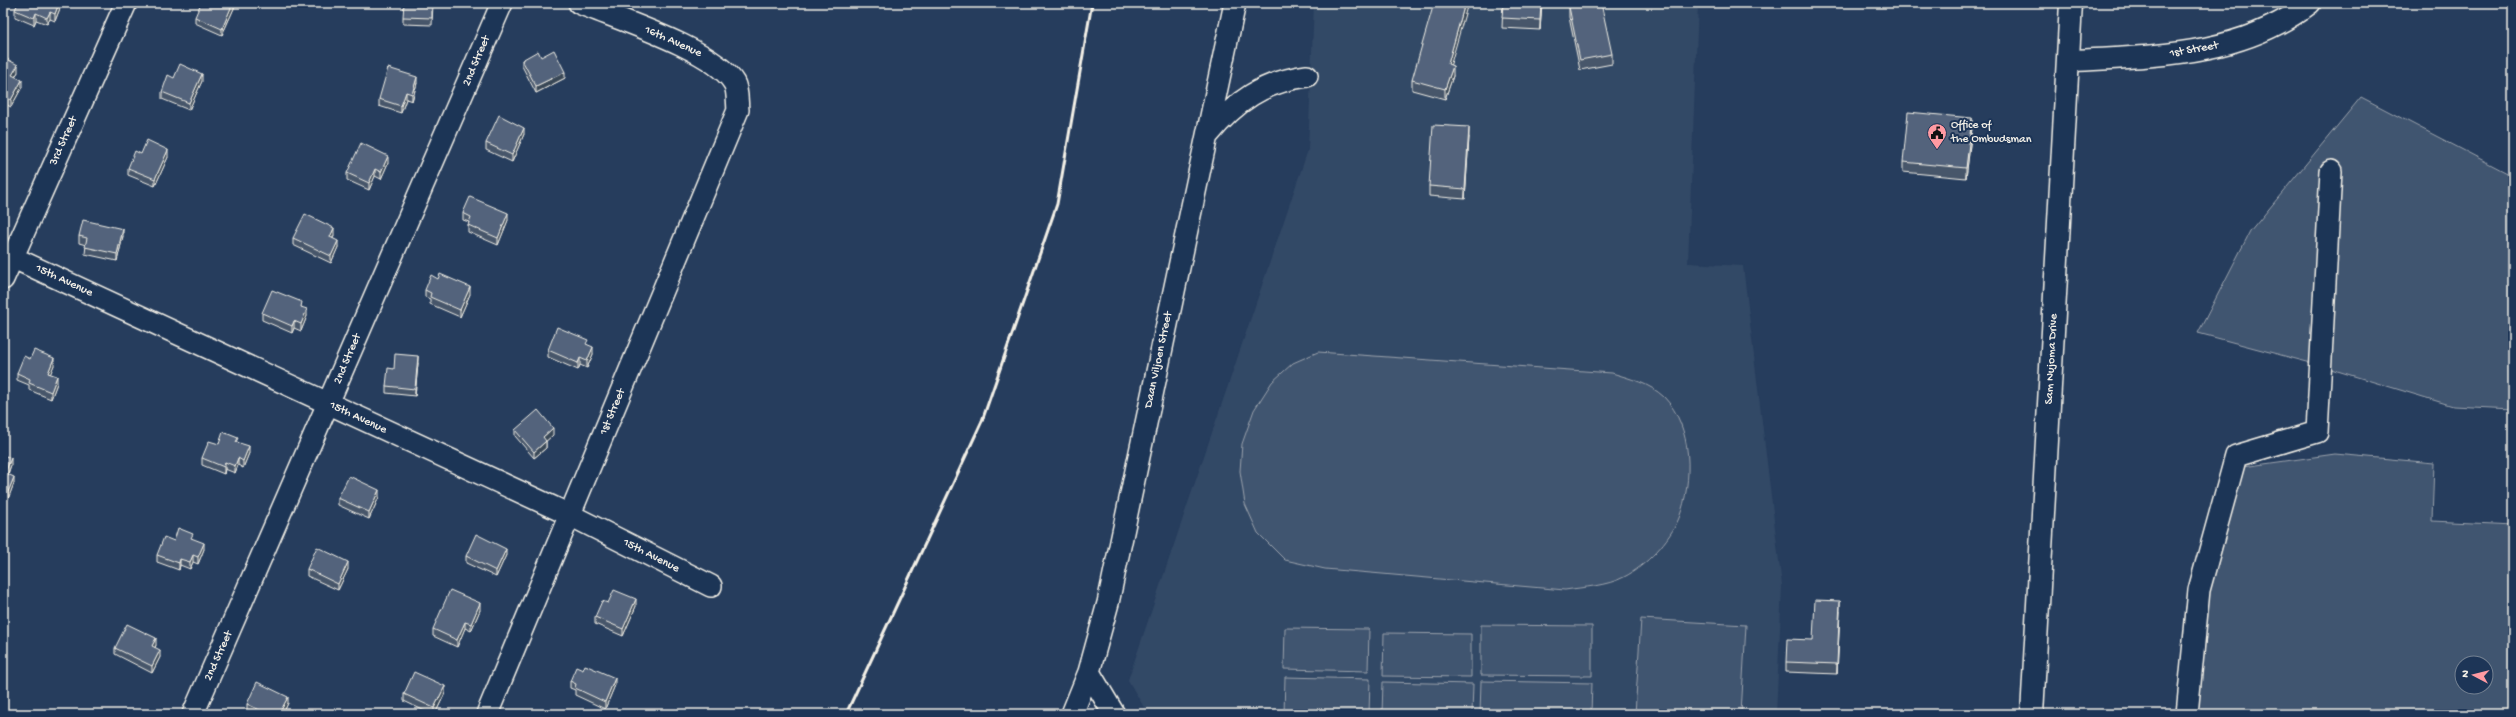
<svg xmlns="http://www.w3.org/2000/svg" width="2516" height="717" viewBox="0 0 2516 717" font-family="'Gochi Hand',sans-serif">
	<rect width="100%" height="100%" fill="#263d5d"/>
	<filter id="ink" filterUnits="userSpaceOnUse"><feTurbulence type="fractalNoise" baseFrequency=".025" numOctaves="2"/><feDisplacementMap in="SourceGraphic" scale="8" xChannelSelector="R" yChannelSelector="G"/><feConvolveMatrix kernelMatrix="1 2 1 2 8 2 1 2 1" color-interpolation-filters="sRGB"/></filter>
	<g filter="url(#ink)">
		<!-- built -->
		<path fill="#334966" d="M1314,3h384l-10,260 55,3 39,320 -6,128h-579l-52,-5 -17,-29 180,-530z"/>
		<!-- green -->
		<path fill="#40546f" stroke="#9aa2ac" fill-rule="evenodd" d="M2361,97l152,79v233l-60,-3 -142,-43 -113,-30 52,-101z
			M1318,352l294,21c19,6 37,10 52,24 29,30 29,84 15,121 -9,22 -33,48 -55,59 -17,9 -40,10 -59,13l-240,-21 -40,-9 -27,-27 -13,-29 -5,-33 2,-27 12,-34 18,-28 21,-19z
			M2335,454l99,9 -2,58 81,4v189h-319l15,-135 34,-112zM2462,663h24v24h-24z
			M1641,619l105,6 -5,89h-106z
			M1481,625l111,1v50l-111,-1z
			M1285,628l84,1 -1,42 -84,-2z
			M1384,633l87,1v43l-88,-1z
			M1285,677l85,2 -1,35h-85z
			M1481,681l111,2 -1,31h-111z
			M1383,682l90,2 -1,30h-90z"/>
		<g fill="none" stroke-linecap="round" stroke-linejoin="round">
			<!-- minor casing -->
			<g stroke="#f4f1e8" stroke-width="24">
				<path id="minor" d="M2068,61c83,-5 173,-4 242,-58
					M1208,135c28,-34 55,-53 99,-59
					M3,253l567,262 141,71
					M3,279l123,-276
					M1089,672l25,42
					M193,714l309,-711
					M487,714l251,-604c-1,-8 0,-20 -4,-27 -20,-34 -117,-64 -155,-80
					M1072,714l17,-42 19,-69 127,-600
					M2187,714l12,-124 37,-134 81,-24 14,-261"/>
			</g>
			<!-- major casing -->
			<g stroke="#f4f1e8" stroke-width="25">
				<path id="major" d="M2032,714l39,-711"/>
			</g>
			<!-- minor -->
			<use href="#minor" stroke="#1d3557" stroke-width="21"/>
			<!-- major -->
			<use href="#major" stroke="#1d3557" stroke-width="22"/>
			<!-- rail -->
			<path stroke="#f4f1e8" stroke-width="3" d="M846,714l136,-293 75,-217 35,-201"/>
		</g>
		<!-- wall -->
		<path fill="#47566a" stroke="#f4f1e8" d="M18,3h44l-7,18 -5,-2 -3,5 -11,-4 -2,5 -19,-8v-7z
			M235,3v3l-13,29 -27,-12v-6z
			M433,3l-1,22 -29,-1v-7z
			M1503,3h39l-2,27 -38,-2z
			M1569,3l43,51v10l-32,6 -11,-53z
			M3,57l15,15 -3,5 7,10 -11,20 -8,-4z
			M522,60l43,18 -29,15 -14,-27z
			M1450,66l3,10 -8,23 -33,-9v-10z
			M174,78l28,3 -13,29 -27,-11v-7z
			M417,83l-5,18 -6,-2 -5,14 -22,-7v-7z
			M1972,128l-6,50 -63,-6v-10z
			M524,134l-12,28 -26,-12v-7z
			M1469,137l-4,62 -36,-3v-10z
			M168,157l-13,29 -27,-11v-7z
			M388,163l-7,16 -6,-3 -6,14 -22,-10v-7z
			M463,213l45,7 -10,25 -30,-13v-7l1,-3 -6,-2z
			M334,235l-1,3 5,9 -7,16 -38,-18v-7z
			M79,236h44l-6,25 -32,-7 1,-9 -7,-2z
			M425,290l45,4 -10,23 -30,-13v-5l-5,-2z
			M302,307l5,9 -6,15 -7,-3 -2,5 -30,-13v-7z
			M588,345l5,9 -6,14 -7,-3 -2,5 -30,-13v-7z
			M30,359l24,6 -4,9 7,9 -6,16 -22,-9v-5l-12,-5v-7z
			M418,363l-3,33 -29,-3v-7l8,-17z
			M515,430l38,5 -7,6v7l-12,10 -19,-22z
			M238,442l11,11 -6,15 -5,-3 -3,8 -10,-4 -1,5 -22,-9v-7l17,-14z
			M3,455l8,10 -3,9 6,9 -6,16 -5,-2z
			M379,497l-10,22 -31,-14v-7z
			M193,539l11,10 -6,15 -5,-2 -3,7 -10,-4 -1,5 -22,-8v-7l17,-14z
			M506,555l-10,22 -30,-14v-7z
			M307,569h41l-10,21 -31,-14z
			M608,603l28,3 -13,30 -28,-12v-7z
			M480,610l-9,21 -6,-3 -8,19 -24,-11v-7z
			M1840,611l-3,63 -51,-2v-10l27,-22z
			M156,645l-1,3 5,9 -8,16 -37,-19v-6z
			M570,681l45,4 -10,24 -30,-14v-5l-5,-2z
			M445,693l-10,21h-4l-27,-13v-7z
			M288,703l-5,11h-29l-7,-3v-7z"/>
		<!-- shaded-wall -->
		<path fill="#394656" stroke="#f4f1e8" d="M59,3h3l-7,18v-7z
			M233,3h2v3l-13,29v-6z
			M1465,3h3l-20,71v-10z
			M1541,3h1l-2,27v-10z
			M50,12v7l-3,5v-6z
			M36,13v7l-2,5v-7z
			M18,65v7l-6,10v-7z
			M1453,66v10l-8,23v-10z
			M565,72v6l-29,15v-7z
			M202,74v7l-13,29v-7z
			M417,77v6l-5,18v-7z
			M22,80v7l-11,20v-7z
			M406,92v7l-5,14v-7z
			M1972,118v10l-6,50v-10z
			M1469,127v10l-4,62v-10z
			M524,128v6l-12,28v-7z
			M168,150v7l-13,29v-7z
			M388,156v7l-7,16v-7z
			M375,169v7l-6,14v-7z
			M508,213v7l-10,25v-7z
			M334,228v7l-4,9v-7z
			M123,229v7l-6,25v-7z
			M338,241v6l-7,16v-7z
			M470,287v7l-10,23v-7z
			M307,309v7l-6,15v-7z
			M294,321v7l-2,5v-7z
			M593,347v7l-6,14v-7z
			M418,356v7l-3,33v-7z
			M54,358v7l-6,15v-7z
			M580,358v7l-2,5v-7z
			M57,376v7l-6,16v-7z
			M553,428v7l-10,9v-7z
			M546,441v7l-12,10v-6z
			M249,446v7l-6,15v-7z
			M11,458v7l-6,15v-7z
			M238,458v7l-3,8v-7z
			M225,462v7l-1,5v-7z
			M14,477v6l-6,16v-7z
			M379,490v7l-10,22v-7z
			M204,543v6l-6,15v-7z
			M506,549v6l-10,22v-6z
			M193,555v7l-3,7v-7z
			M180,559v6l-1,5v-7z
			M348,562v7l-10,21v-6z
			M636,599v7l-13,30v-7z
			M1840,601v10l-3,63v-10z
			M480,603v7l-9,21v-7z
			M465,622v6l-8,19v-7z
			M156,638v7l-4,8v-7z
			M160,650v7l-8,16v-7z
			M615,678v7l-10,24v-7z
			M445,686v7l-10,21h-1v-6z
			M288,697v6l-5,11h-4z"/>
		<!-- building -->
		<path fill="#52647b" stroke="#f4f1e8" d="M18,3h41l-4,11 -5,-2 -3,6 -11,-5 -2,5 -19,-8z
			M201,3h32l-11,26 -27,-12z
			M404,3h28v15l-29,-1z
			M1434,3h31l-17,61 5,2 -8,23 -33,-9z
			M1503,3h38l-1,17 -38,-2z
			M1569,3h32l11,51 -32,6 -11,-53z
			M554,50l11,22 -29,14 -14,-26 16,-9 3,6z
			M3,57l15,8 -6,10 10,5 -11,20 -8,-4z
			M180,64l22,10 -13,29 -27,-11 6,-17 6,3z
			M388,68l29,9 -5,17 -6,-2 -5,14 -22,-7z
			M1908,112l64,6 -6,50 -63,-6z
			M499,115l25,13 -12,27 -26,-12z
			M1433,125l36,2 -4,62 -36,-3z
			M147,140l21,10 -13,29 -27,-11 7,-17 6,3z
			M361,143l27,13 -7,16 -6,-3 -6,14 -22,-10z
			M470,197l38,16 -10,25 -30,-13 3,-8 -8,-4z
			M305,214l29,14 -4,9 8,4 -7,15 -38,-18z
			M83,220l40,9 -6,25 -32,-7 2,-9 -8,-2z
			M440,274l30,13 -10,23 -30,-13 1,-4 -6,-3 6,-15 7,4z
			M272,290l30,12 -1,5 6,2 -6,15 -7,-3 -2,5 -30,-13z
			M557,327l31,13 -2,4 7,3 -6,14 -7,-3 -2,5 -30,-13z
			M34,350l20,8 -6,15 9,3 -6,16 -22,-9 1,-4 -13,-6 7,-17 6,3z
			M395,354l23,2 -3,33 -29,-3 2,-18 6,1z
			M538,410l15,18 -10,9 3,4 -12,11 -19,-22z
			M223,432l15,6 -2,4 13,4 -6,15 -5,-3 -3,8 -10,-4 -1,5 -22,-9 7,-17 10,3z
			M3,455l8,3 -6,15 9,4 -6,15 -5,-2z
			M349,476l30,14 -10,22 -31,-14z
			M178,528l15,6 -2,4 13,5 -6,14 -5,-2 -3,7 -10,-3 -1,4 -22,-8 7,-18 10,4z
			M476,534l30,15 -10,22 -30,-15z
			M317,547l31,15 -10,22 -31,-15z
			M450,590l30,13 -9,21 -6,-2 -8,18 -24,-11z
			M614,590l22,9 -13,30 -28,-12 7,-16 6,2z
			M1815,600l25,1 -3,63 -51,-2 1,-23 26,1z
			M127,624l29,14 -4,8 8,4 -8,16 -37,-18z
			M585,665l30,13 -10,24 -30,-14 1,-4 -6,-3 6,-14 7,3z
			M414,672l31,14 -11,22 -30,-14z
			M257,682l31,15 -9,17h-11l-21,-10z"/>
	</g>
	<!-- icons -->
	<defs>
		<g id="civic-pin" transform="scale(1)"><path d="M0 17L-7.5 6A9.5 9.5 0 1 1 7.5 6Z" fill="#ff9aa2" stroke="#1d3557"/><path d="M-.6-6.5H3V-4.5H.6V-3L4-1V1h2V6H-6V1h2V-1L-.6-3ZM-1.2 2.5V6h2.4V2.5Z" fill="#111"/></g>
	</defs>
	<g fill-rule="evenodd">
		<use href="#civic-pin" x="1937" y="133"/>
	</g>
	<g text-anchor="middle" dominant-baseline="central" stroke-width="4" stroke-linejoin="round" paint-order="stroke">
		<!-- street labels -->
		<g font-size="12" fill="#f4f1e8" stroke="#1d3557">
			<text transform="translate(673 42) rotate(24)">16th Avenue</text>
			<text transform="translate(2194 50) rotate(-10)">1st Street</text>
			<text transform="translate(477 61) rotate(-67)">2nd Street</text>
			<text transform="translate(64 141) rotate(-66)">3rd Street</text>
			<text transform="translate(64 281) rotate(25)">15th Avenue</text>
			<text transform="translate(348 359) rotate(-67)">2nd Street</text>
			<text transform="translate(2052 359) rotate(-87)">Sam Nujoma Drive</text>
			<text transform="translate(1159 360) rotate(-78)">Daan Viljoen Street</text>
			<text transform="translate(613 412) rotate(-67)">1st Street</text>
			<text transform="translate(358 418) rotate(25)">15th Avenue</text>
			<text transform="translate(651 556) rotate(27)">15th Avenue</text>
			<text transform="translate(219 656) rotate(-66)">2nd Street</text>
		</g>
		<!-- poi labels -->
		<g font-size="12" fill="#f4f1e8" stroke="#1d3557" text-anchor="start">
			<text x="1951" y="126">Office of<tspan x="1951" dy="14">the Ombudsman</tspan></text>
		</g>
	</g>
	<!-- margin -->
	<rect width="2516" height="717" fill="none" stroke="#1d3557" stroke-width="16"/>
	<rect x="8" y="8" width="2500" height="701" fill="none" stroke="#f4f1e8" stroke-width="1.5" filter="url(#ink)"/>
	<!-- north arrow -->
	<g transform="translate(2474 675) rotate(277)"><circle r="19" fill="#1d3557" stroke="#738091"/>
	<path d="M0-3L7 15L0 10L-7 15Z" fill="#ff9aa2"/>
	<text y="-6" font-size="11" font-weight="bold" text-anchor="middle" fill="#f4f1e8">N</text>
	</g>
</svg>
